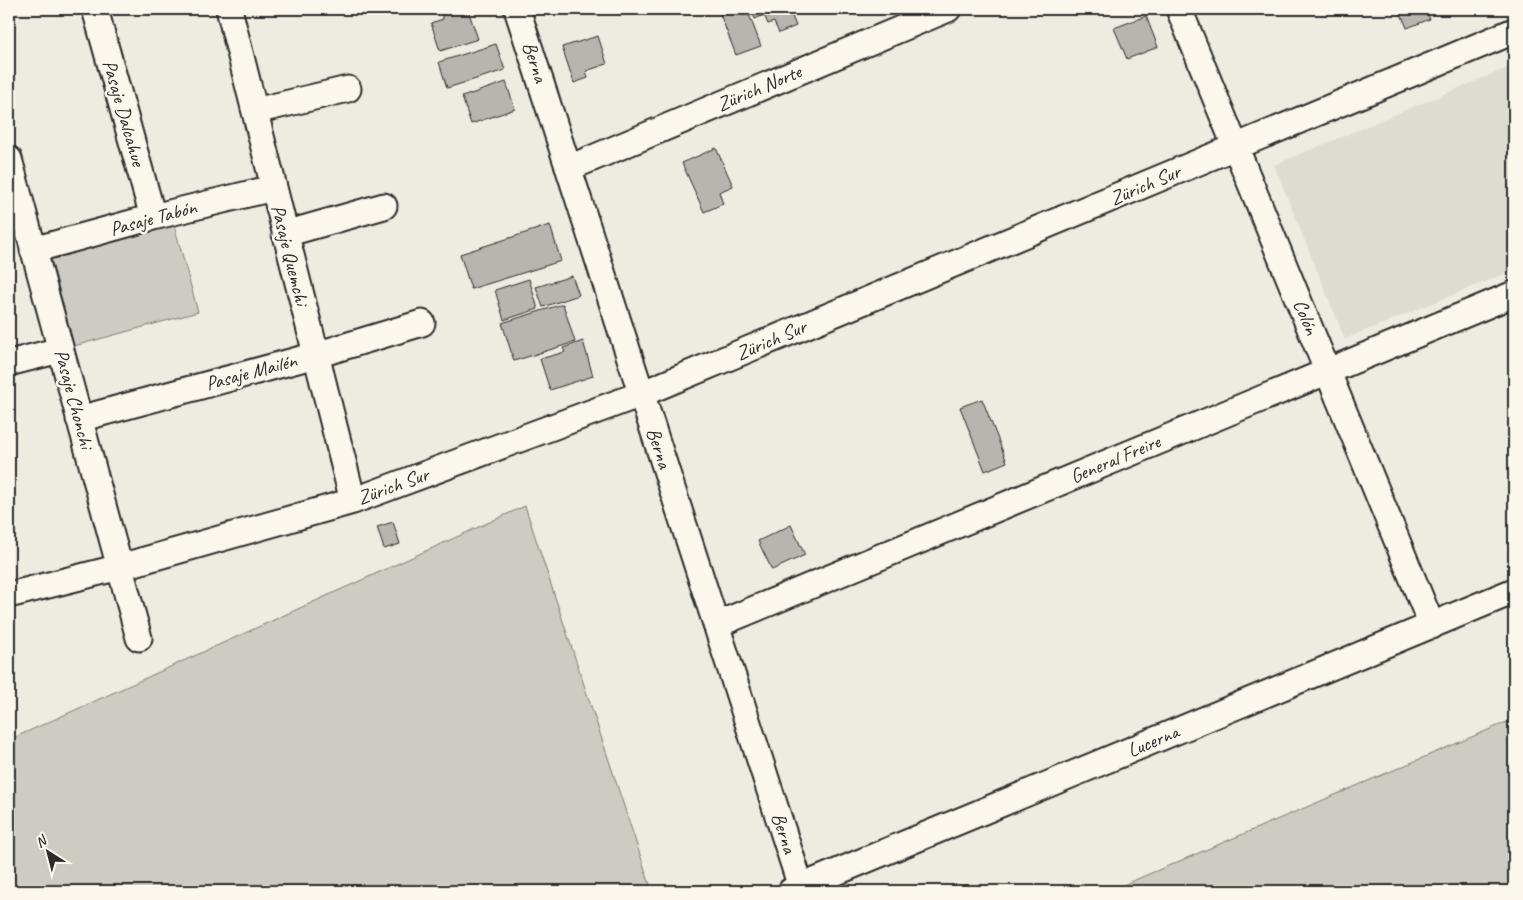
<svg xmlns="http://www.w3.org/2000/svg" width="1523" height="900" viewBox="0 0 1523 900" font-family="Caveat,sans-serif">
	<rect width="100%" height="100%" fill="#eeebe0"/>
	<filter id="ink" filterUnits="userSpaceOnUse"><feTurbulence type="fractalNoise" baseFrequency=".02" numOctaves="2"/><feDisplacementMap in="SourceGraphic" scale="10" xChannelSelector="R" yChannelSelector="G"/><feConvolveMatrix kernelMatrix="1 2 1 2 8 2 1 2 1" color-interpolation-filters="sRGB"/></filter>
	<g filter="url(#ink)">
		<!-- built -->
		<path fill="#dedbd1" d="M1514,65v205l-169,69 -71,-174z"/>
		<!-- green -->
		<path fill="#cecbc2" stroke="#7c7b76" d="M174,225l24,87 -124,34 -23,-87z
			M525,506l127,385h-643v-151z
			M1514,719v172h-405z"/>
		<!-- building -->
		<path fill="#b8b5ae" stroke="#2b2b2b" d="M445,9h29l1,2 -6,2 9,26 -38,12 -9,-28 12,-4 -2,-9z
			M718,9h29l14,37 -25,9z
			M751,9h38l7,17 -17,7 -5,-11 -6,2 -4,-9 -9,4z
			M833,9h17l-15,5z
			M1399,9h26l5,10 -23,9z
			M1146,16l12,31 -31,12 -13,-31z
			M598,36l9,28 -21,7 2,7 -14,5 -12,-36z
			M496,44l9,26 -58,18 -8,-26z
			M506,82l9,27 -44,15 -9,-27z
			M716,148l17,38 -14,6 4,12 -19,8 -22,-49z
			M550,225l11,36 -90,28 -11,-35z
			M572,276l7,19 -36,12 -7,-20z
			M9,278l6,26 -6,2z
			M529,279l9,30 -34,11 -9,-30z
			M563,304l12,38 -61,19 -12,-38z
			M583,341l10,35 -43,14 -10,-31 25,-7 -2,-4z
			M982,399l25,63 -22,9 -25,-64z
			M393,522l7,22 -16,5 -7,-22z
			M791,525l14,30 -33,15 -14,-29z"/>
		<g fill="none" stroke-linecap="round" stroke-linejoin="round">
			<!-- minor casing -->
			<g stroke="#2b2b2b" stroke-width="29">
				<path id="minor" d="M95,9l58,208
					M229,9l124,492
					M517,9l284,878
					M1179,9l253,617
					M255,111l93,-22
					M9,159l130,479
					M569,168l379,-159
					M285,234l99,-28
					M33,250l120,-33 120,-29
					M9,363l51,-13
					M79,419l237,-64 106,-32
					M9,595l111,-28 233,-66 288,-107 873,-363
					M716,625l798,-331
					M791,891l723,-300"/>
			</g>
			<!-- minor -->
			<use href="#minor" stroke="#fbf7ec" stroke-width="25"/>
		</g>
	</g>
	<g text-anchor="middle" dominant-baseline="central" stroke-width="5" stroke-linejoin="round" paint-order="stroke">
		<!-- street labels -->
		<g font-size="20" fill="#2b2b2b" stroke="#fbf7ec">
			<text transform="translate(535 62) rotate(72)">Berna</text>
			<text transform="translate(759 88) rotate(-23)">Zürich Norte</text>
			<text transform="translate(124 113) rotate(74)">Pasaje Dalcahue</text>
			<text transform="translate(1145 185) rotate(-23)">Zürich Sur</text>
			<text transform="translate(153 218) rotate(-15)">Pasaje Tabón</text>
			<text transform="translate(290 255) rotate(76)">Pasaje Quemchi</text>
			<text transform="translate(1306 317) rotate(68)">Colón</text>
			<text transform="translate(771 340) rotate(-23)">Zürich Sur</text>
			<text transform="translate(251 372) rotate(-15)">Pasaje Mailén</text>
			<text transform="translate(74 399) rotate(75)">Pasaje Chonchi</text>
			<text transform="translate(659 448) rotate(72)">Berna</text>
			<text transform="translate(1115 459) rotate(-23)">General Freire</text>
			<text transform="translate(393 486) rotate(-20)">Zürich Sur</text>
			<text transform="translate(1153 741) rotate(-23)">Lucerna</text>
			<text transform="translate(784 833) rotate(72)">Berna</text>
		</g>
	</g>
	<!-- margin -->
	<rect width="1523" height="900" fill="none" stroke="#fbf7ec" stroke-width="30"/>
	<rect x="15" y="15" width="1493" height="870" fill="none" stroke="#2b2b2b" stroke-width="2" filter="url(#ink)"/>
	<!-- north arrow -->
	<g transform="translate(48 852) rotate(324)" stroke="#fbf7ec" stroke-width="4" paint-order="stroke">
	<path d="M0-4L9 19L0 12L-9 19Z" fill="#2b2b2b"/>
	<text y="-8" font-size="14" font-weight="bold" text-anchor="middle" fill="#2b2b2b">N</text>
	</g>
</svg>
